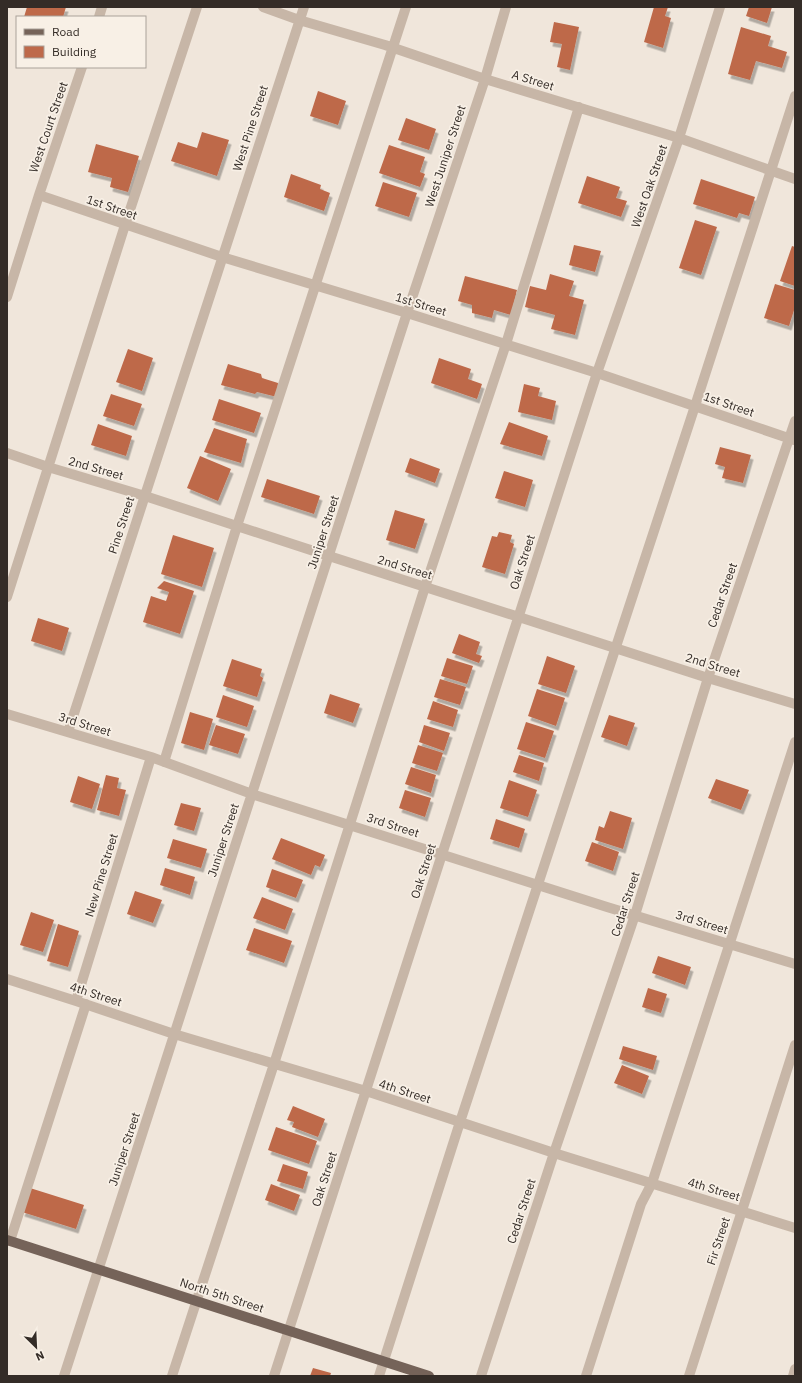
<svg xmlns="http://www.w3.org/2000/svg" width="802" height="1383" viewBox="0 0 802 1383" font-family="'IBM Plex Sans',sans-serif">
	<defs>
		<filter id="shadow"><feDropShadow dx="2.5" dy="4.5" stdDeviation="0" flood-color="#0004"/></filter>
	</defs>
	<rect width="100%" height="100%" fill="#f0e6db"/>
	<!-- building -->
	<path fill="#be694a" filter="url(#shadow)" d="M27,7h39l-3,10h-39z
		M654,7h14l-3,9 6,2 -8,30 -19,-6z
		M749,7h23l-5,16 -21,-7z
		M554,22l25,5 -9,43 -13,-3 5,-23 -12,-2z
		M741,27l30,9 -3,10 19,6 -5,16 -26,-7 -6,19 -22,-6z
		M318,91l28,10 -8,24 -28,-9z
		M406,118l30,11 -7,21 -31,-10z
		M202,132l27,8 -12,36 -46,-15 7,-19 19,6z
		M96,144l43,12 -11,36 -18,-5 2,-9 -24,-6z
		M389,145l36,12 -5,15 5,2 -5,13 -41,-14z
		M291,174l30,11 -1,4 10,4 -6,18 -40,-14z
		M587,176l33,11 -4,11 11,3 -6,16 -43,-14z
		M701,179l54,18 -6,19 -10,-3 -2,5 -44,-14z
		M383,182l34,11 -8,24 -34,-11z
		M695,220l22,7 -16,48 -22,-7z
		M574,245l27,6 -6,21 -26,-7z
		M792,246l3,1v39l-15,-5z
		M550,274l24,7 -5,15 15,4 -9,35 -24,-6 4,-14 -30,-8 5,-21 16,4z
		M465,276l52,14 -6,25 -17,-5 -2,8 -20,-5v-8l-14,-4z
		M775,284l20,6v17l-6,19 -25,-8z
		M128,349l25,9 -11,33 -26,-9z
		M439,358l32,11 -3,10 14,5 -5,15 -46,-16z
		M228,364l33,10 1,4 16,5 -1,14 -20,-5 -2,2 -34,-9z
		M524,384l16,4 -2,8 18,5 -4,19 -34,-8z
		M111,394l31,10 -8,22 -31,-10z
		M219,399l42,14 -7,20 -42,-13z
		M509,422l39,14 -6,20 -42,-12z
		M98,424l34,12 -6,20 -35,-11z
		M214,428l33,11 -6,24 -37,-11z
		M720,447l31,8 -8,28 -21,-5 3,-11 -10,-3z
		M200,456l31,13 -13,32 -31,-13z
		M410,458l30,11 -5,14 -30,-11z
		M504,471l29,9 -8,27 -30,-9z
		M267,479l53,17 -6,18 -53,-17z
		M395,510l30,9 -10,30 -29,-9z
		M499,532l13,3 -2,7 4,2 -9,30 -23,-7 10,-31 5,1z
		M173,535l41,13 -12,39 -41,-13z
		M164,581l30,10 -14,43 -37,-12 8,-26 15,5 3,-9 -12,-4z
		M38,618l31,10 -7,23 -31,-10z
		M459,634l21,8 -4,12 6,2 -3,7 -27,-10z
		M547,656l28,10 -9,27 -28,-9z
		M447,658l26,8 -6,18 -26,-8z
		M232,659l30,10 -2,7 3,2 -6,19 -34,-11z
		M440,679l26,8 -6,18 -26,-8z
		M537,689l28,9 -9,28 -28,-10z
		M330,694l30,10 -7,19 -29,-10z
		M223,695l31,11 -7,21 -31,-10z
		M433,701l25,9 -5,17 -26,-8z
		M190,712l23,7 -9,31 -23,-7z
		M609,715l26,8 -8,23 -26,-9z
		M526,722l28,9 -9,27 -28,-9z
		M216,725l29,9 -7,20 -29,-9z
		M424,725l26,8 -6,18 -25,-9z
		M418,745l25,8 -6,18 -25,-8z
		M519,755l25,8 -5,18 -26,-9z
		M411,767l25,8 -5,18 -26,-9z
		M106,775l13,3 -2,10 9,2 -7,26 -22,-6z
		M78,776l22,8 -8,25 -22,-7z
		M716,779l33,11 -8,20 -33,-12z
		M509,780l28,10 -9,27 -28,-9z
		M405,790l26,8 -6,19 -26,-9z
		M181,803l20,5 -7,23 -20,-6z
		M610,811l22,7 -9,31 -28,-9 4,-14 5,2z
		M496,819l29,10 -6,19 -29,-9z
		M281,838l44,17 -5,12 -5,-2 -4,10 -39,-16z
		M173,839l34,10 -6,19 -34,-10z
		M592,842l27,10 -6,19 -28,-10z
		M165,868l30,9 -5,18 -30,-10z
		M272,869l31,11 -7,18 -30,-11z
		M135,891l27,9 -9,23 -26,-9z
		M262,897l31,12 -8,21 -32,-12z
		M31,912l23,8 -11,32 -23,-7z
		M58,924l21,7 -11,36 -21,-6z
		M254,928l38,13 -8,22 -38,-13z
		M658,956l33,11 -6,18 -33,-12z
		M648,988l19,6 -6,19 -19,-6z
		M623,1046l34,10 -4,14 -34,-11z
		M622,1065l27,11 -7,18 -28,-11z
		M293,1106l32,13 -7,18 -26,-10 2,-5 -7,-2z
		M276,1127l41,14 -8,23 -41,-14z
		M283,1164l25,8 -5,17 -26,-8z
		M271,1184l29,11 -6,16 -29,-11z
		M30,1188l54,17 -8,24 -54,-17z
		M313,1368l18,5 -1,3h-20z"/>
	<g fill="none" stroke-linecap="round" stroke-linejoin="round">
		<!-- minor -->
		<path stroke="#c7b6a7" stroke-width="10" d="M263,7l36,13 86,25 100,34 194,59 116,41
			M99,17l3,-10
			M39,195l183,62 185,56 190,60 197,67
			M7,297l32,-102 43,-128
			M7,453l41,14 97,29 184,60 379,122 87,26
			M7,597l118,-372 72,-218
			M7,714l144,43 101,37 355,113 188,57
			M68,732l236,-725
			M164,762l73,-236 169,-519
			M7,979l69,22 98,33 192,57 188,62 241,75
			M76,1001l75,-244
			M10,1241l76,-237
			M64,1376l343,-1063 78,-234 21,-72
			M172,1376l102,-312 151,-477 81,-243 73,-237
			M274,1376l323,-1003 82,-235 41,-131
			M379,1376l81,-254 235,-716 100,-310
			M481,1376l73,-223 81,-238 73,-237 87,-257
			M586,1376l55,-172 11,-21 143,-441
			M689,1376l106,-331
			M793,1376l2,-7"/>
		<!-- major -->
		<path stroke="#756359" stroke-width="10" d="M7,1240l422,136"/>
	</g>
	<g text-anchor="middle" dominant-baseline="central" stroke-width="3.5" stroke-linejoin="round" paint-order="stroke">
		<!-- street labels -->
		<g font-size="12" fill="#342c27" stroke="#f8f0e6">
			<text transform="translate(533 80) rotate(17)">A Street</text>
			<text transform="translate(48 127) rotate(-71)">West Court Street</text>
			<text transform="translate(250 128) rotate(-72)">West Pine Street</text>
			<text transform="translate(445 156) rotate(-72)">West Juniper Street</text>
			<text transform="translate(649 186) rotate(-71)">West Oak Street</text>
			<text transform="translate(112 207) rotate(19)">1st Street</text>
			<text transform="translate(421 304) rotate(17)">1st Street</text>
			<text transform="translate(729 404) rotate(19)">1st Street</text>
			<text transform="translate(96 468) rotate(16)">2nd Street</text>
			<text transform="translate(121 525) rotate(-72)">Pine Street</text>
			<text transform="translate(323 532) rotate(-72)">Juniper Street</text>
			<text transform="translate(522 562) rotate(-72)">Oak Street</text>
			<text transform="translate(405 567) rotate(17)">2nd Street</text>
			<text transform="translate(722 595) rotate(-71)">Cedar Street</text>
			<text transform="translate(713 665) rotate(17)">2nd Street</text>
			<text transform="translate(85 724) rotate(17)">3rd Street</text>
			<text transform="translate(393 825) rotate(18)">3rd Street</text>
			<text transform="translate(223 840) rotate(-72)">Juniper Street</text>
			<text transform="translate(423 871) rotate(-72)">Oak Street</text>
			<text transform="translate(101 875) rotate(-73)">New Pine Street</text>
			<text transform="translate(625 904) rotate(-72)">Cedar Street</text>
			<text transform="translate(702 922) rotate(17)">3rd Street</text>
			<text transform="translate(96 994) rotate(18)">4th Street</text>
			<text transform="translate(405 1091) rotate(18)">4th Street</text>
			<text transform="translate(124 1149) rotate(-72)">Juniper Street</text>
			<text transform="translate(324 1179) rotate(-72)">Oak Street</text>
			<text transform="translate(714 1189) rotate(17)">4th Street</text>
			<text transform="translate(521 1211) rotate(-72)">Cedar Street</text>
			<text transform="translate(718 1241) rotate(-72)">Fir Street</text>
			<text transform="translate(222 1295) rotate(18)">North 5th Street</text>
		</g>
	</g>
	<!-- border -->
	<rect width="802" height="1383" fill="none" stroke="#342c27" stroke-width="16"/>
	<!-- legend -->
	<rect x="16" y="16" width="130" height="52" fill="#f8f0e6" stroke="#aaa29a"/>
	<rect x="24" y="29" width="20" height="6" fill="#756359" stroke="#aaa29a"/>
	<text x="52" y="36" font-size="12" fill="#342c27">Road</text>
	<rect x="24" y="46" width="20" height="12" fill="#be694a" stroke="#aaa29a"/>
	<text x="52" y="56" font-size="12" fill="#342c27">Building</text>
	<!-- north arrow -->
	<g transform="translate(36 1347) rotate(156)" stroke="#f8f0e6" stroke-width="3" paint-order="stroke">
	<path d="M0-3L7 15L0 10L-7 15Z" fill="#342c27"/>
	<text y="-6" font-size="11" font-weight="bold" text-anchor="middle" fill="#342c27">N</text>
	</g>
</svg>
